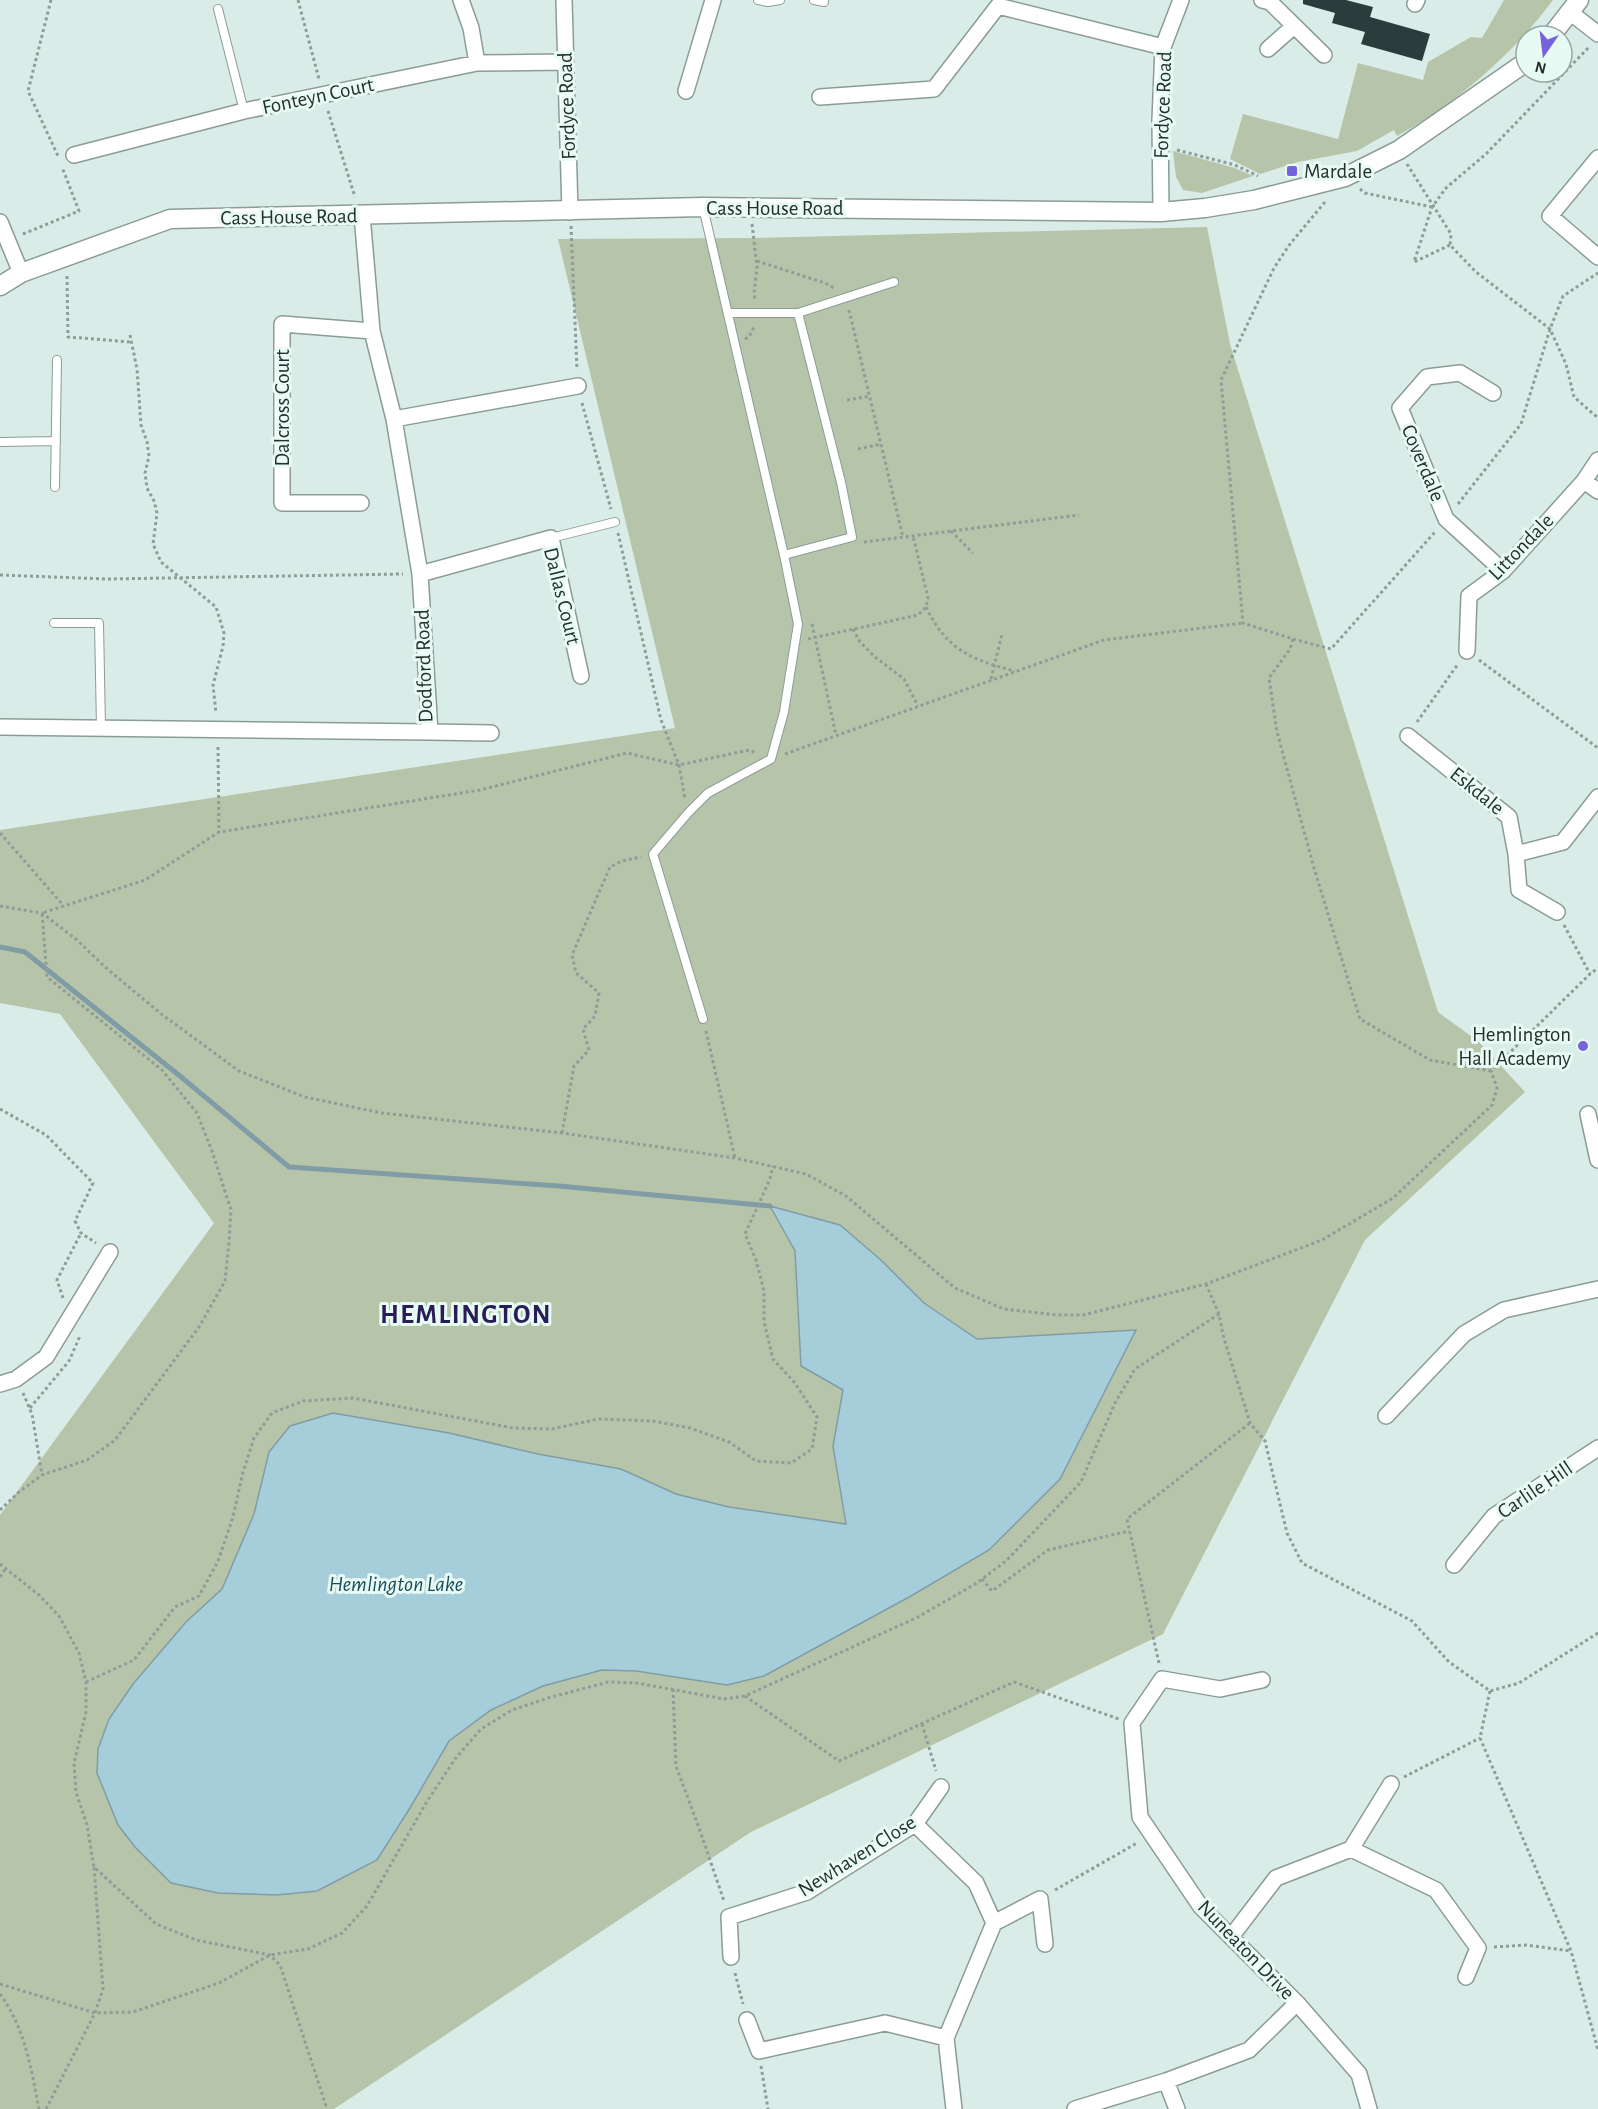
<svg xmlns="http://www.w3.org/2000/svg" width="1598" height="2109" viewBox="0 0 1598 2109" font-family="'Alegreya Sans',sans-serif">
	<rect width="100%" height="100%" fill="#daece7"/>
	<!-- green -->
	<path fill="#b6c5aa" d="M1504,0h49c-41,55 -96,103 -156,136l-3,-6 -37,21 -59,11 -38,12 -30,-15 13,-45 95,25 20,-76 65,17 5,-18 43,-25 11,1z
		M1173,151l62,17 18,8 -51,17 -19,-3 -7,-13z
		M1207,227l23,117 208,668 41,30 46,50 -160,148 -202,394 -412,198 -417,277h-334v-594l214,-292 -154,-209 -60,-11v-173l675,-102 -117,-489 198,-1z"/>
	<!-- water -->
	<path fill="#a6cdda" stroke="#809da6" stroke-width="1.5" d="M770,1206l70,19 42,36 42,42 53,36 159,-9 -76,149 -71,71 -78,46 -147,80 -37,9 -91,-14 -34,-1 -59,16 -52,24 -42,31 -39,67 -33,52 -60,31 -40,4 -59,-2 -47,-10 -36,-36 -17,-22 -21,-52 1,-24 11,-30 24,-35 53,-62 36,-33 32,-75 15,-62 21,-26 43,-13 116,20 89,21 83,15 55,25 53,13 117,17 -13,-78 10,-56 -42,-24 -6,-115z"/>
	<g fill="none" stroke-linecap="round" stroke-linejoin="round">
		<!-- stream -->
		<path stroke="#809da6" stroke-width="5" d="M0,947l25,5 155,124 109,91 270,19 211,20"/>
	</g>
	<!-- building -->
	<path fill="#2c3b3c" d="M1303,0h43l27,7 -3,10 60,17 -8,27 -61,-17 4,-12 -33,-9 3,-10 -32,-9z"/>
	<g fill="none" stroke-linecap="round" stroke-linejoin="round">
		<!-- service casing -->
		<g stroke="#8b9c97" stroke-width="10">
			<path id="service" d="M758,0l10,2 12,-2
				M814,0l10,2
				M218,9l26,102
				M703,207l81,348 14,69 -14,88 -13,47 -63,34 -20,20 -35,41 50,165
				M728,313h70l96,-31
				M0,442l56,-1
				M55,487l2,-127
				M551,538l64,-16
				M784,555l68,-18 -11,-55 -43,-169
				M54,623h45l2,105"/>
		</g>
		<!-- minor casing -->
		<g stroke="#8b9c97" stroke-width="18">
			<path id="minor" d="M461,0l10,28 6,35
				M564,0l6,212
				M1262,0l8,2 54,53
				M1415,4l2,-4
				M1571,13l27,21
				M1268,49l26,-23
				M686,91l27,-91
				M820,97l114,-8 64,-83 165,41
				M74,155l170,-44 233,-48 89,-1
				M1598,158l-48,58 48,41
				M1161,212l-1,-92 3,-73 18,-47
				M0,222l21,51
				M1493,393l-33,-20 -33,4 -27,31 46,111 57,52
				M394,419l184,-33
				M1598,460l-14,21 14,10
				M361,503h-79v-179l90,7
				M420,574l131,-36 30,138
				M1467,651l2,-55 34,-25 81,-90
				M0,727l430,5 -10,-158 -26,-155 -22,-88 -10,-116
				M430,732l61,1
				M1408,736l101,81 7,37 3,36 38,22
				M1516,854l47,-12 35,-45
				M1588,1114l10,46
				M0,1384l16,-5 30,-22 64,-105
				M1386,1416l78,-82 40,-24 94,-21
				M1454,1565l40,-49 104,-68
				M1262,1680l-42,9 -58,-10 -30,44 8,94 61,90 96,96 62,71 10,35
				M915,1824l61,59 18,40 -48,115 8,71
				M1351,1849l40,-65
				M994,1923l46,-24 5,45
				M1231,1937l45,-59 75,-29 85,41 42,58 -12,29
				M731,1957l-2,-40 78,-25 108,-68 26,-37
				M747,2020l12,31 126,-28 61,15
				M1166,2081l11,28
				M1075,2109l91,-28 83,-31 48,-47"/>
		</g>
		<!-- tertiary casing -->
		<g stroke="#8b9c97" stroke-width="21">
			<path id="tertiary" d="M1551,36l28,-36
				M0,286l21,-13 149,-54 533,-12 458,5 44,-4 49,-8 91,-23 54,-27 127,-88"/>
		</g>
		<!-- path -->
		<path stroke="#8f9d99" stroke-width="3" stroke-dasharray="3 3" stroke-linecap="butt" d="M51,0l-23,91 30,65
			M298,0l21,79
			M328,111l27,86
			M1177,150l58,15 23,11
			M1407,164l44,70 -1,11 26,27 74,57 16,35 8,33 24,21
			M1360,189l5,4 67,14
			M1325,202l-35,42 -16,24 -53,112 22,243 50,16 -3,10 -21,29 8,54 37,136 46,151 70,41 61,11
			M752,224l5,43 -3,26 1,8
			M571,226l6,144
			M23,234l56,-23 -17,-44
			M1450,245l-36,17 18,-55 14,-19 40,-34 104,-108
			M757,261l68,22 9,5
			M67,276l1,61 63,5
			M849,310l54,227
			M130,335l7,34 4,56 6,17 2,14 -4,17 2,15 7,13 3,12 -4,31 8,18 55,45 8,26 -1,13 -10,39 3,28
			M745,339l4,-2 6,-12
			M847,400l23,-4
			M582,403l29,106
			M858,449l23,-5
			M1458,504l63,-80 29,-95 13,-33 35,-23
			M951,531l22,22
			M618,533l43,187 18,45 6,34
			M864,542l215,-27
			M0,575l107,4 296,-5
			M926,607c20,42 45,53 89,64
			M812,624l24,111
			M853,629l7,13 15,15 29,22 14,27
			M808,639l110,-24 8,-8 2,-9 -15,-62
			M1293,639l38,10 104,-117
			M1479,660l119,88
			M991,679l11,-45
			M1417,722l41,-58
			M218,747l1,85
			M785,754l319,-114 139,-17
			M0,833l63,72
			M0,906l42,7 35,27 28,27 55,46 79,58 66,26 77,16 180,20 173,25 71,16 40,22 109,92 49,21 54,6h25l123,-31 116,-44 71,-42 99,-93 5,-17 -6,-17 99,-97 8,-6
			M1564,925l26,49
			M706,1031l29,127
			M0,1109l46,26 47,48 -18,38 6,12 15,10
			M562,1133l12,-67 15,-16 -6,-21 12,-13 4,-23 -23,-20 -4,-18 38,-88 12,-6 19,-4
			M1206,1284l13,30 4,21 27,88 15,18 22,92 15,30 110,58 37,41 41,29 29,-8 79,-50
			M63,1298l-6,-18 24,-47
			M23,1393l9,21 10,61
			M30,1408l39,-47 11,-25
			M0,1510l19,-18 23,-17 45,-15 28,-20 84,-113 26,-46 4,-38 2,-33 -19,-59 -15,-38 -35,-43 -115,-93 -5,-64 103,-33 74,-48 261,-42 147,-37 52,12 70,-15 7,3
			M0,1564l39,31 20,21 20,37 7,29v30l-12,51 2,29 11,33 7,42 62,57 40,16 74,15 10,10 47,144
			M0,1577l6,-9
			M982,1579l10,12 56,-41 81,-19
			M1159,1663l-32,-144 123,-96
			M86,1682l48,-22 41,-53 24,-11 19,-35 15,-44 10,-45 11,-34 18,-25 31,-12 50,-3 160,30 39,1 46,-10 55,2 37,7 39,14 27,19 35,2 21,-14 5,-32 -22,-34 -22,-24 -9,-37v-31l-8,-31 -11,-26 25,-55 3,-13
			M673,1689l3,77 23,62 25,73
			M1490,1691l-10,47 91,213 27,99
			M745,1696l94,65 175,-79 105,37
			M922,1724l14,47
			M1404,1777l76,-39
			M1055,1890l82,-47
			M1494,1947l32,-2 45,6
			M735,1973l8,31
			M0,1984l95,29 38,-1 86,-29 51,-28 38,-6 34,-16 25,-27 59,-103 29,-44 26,-30 31,-19 36,-12 60,-16 29,1 87,16 21,-3 173,-79 59,-34 29,-22 75,-79 34,-79 20,-34 84,-55
			M0,1994c25,34 31,74 39,115
			M761,2066l7,43
			M46,2109l49,-96 8,-24 -9,-122"/>
		<!-- service -->
		<use href="#service" stroke="#fff" stroke-width="8"/>
		<!-- minor -->
		<use href="#minor" stroke="#fff" stroke-width="15"/>
		<!-- tertiary -->
		<use href="#tertiary" stroke="#fff" stroke-width="18"/>
	</g>
	<!-- markers -->
	<g fill="#7762dd" stroke="#e7faf4" stroke-width="2">
		<rect x="1286" y="165" width="12" height="12" rx="3"/>
		<circle cx="1583" cy="1046" r="6"/>
	</g>
	<g text-anchor="middle" dominant-baseline="central" stroke-width="6" stroke-linejoin="round" paint-order="stroke">
		<!-- street labels -->
		<g font-size="21" fill="#272e2c" stroke="#e7faf4">
			<text transform="translate(318 96) rotate(-12)">Fonteyn Court</text>
			<text transform="translate(1163 105) rotate(-88)">Fordyce Road</text>
			<text transform="translate(567 106) rotate(-92)">Fordyce Road</text>
			<text x="775" y="208">Cass House Road</text>
			<text transform="translate(289 217) rotate(-1)">Cass House Road</text>
			<text transform="translate(282 408) rotate(-90)">Dalcross Court</text>
			<text transform="translate(1423 463) rotate(67)">Coverdale</text>
			<text transform="translate(1521 547) rotate(-46)">Littondale</text>
			<text transform="translate(562 596) rotate(76)">Dallas Court</text>
			<text transform="translate(424 666) rotate(-92)">Dodford Road</text>
			<text transform="translate(1477 791) rotate(39)">Eskdale</text>
			<text transform="translate(1535 1490) rotate(-34)">Carlile Hill</text>
			<text transform="translate(857 1856) rotate(-32)">Newhaven Close</text>
			<text transform="translate(1246 1950) rotate(46)">Nuneaton Drive</text>
		</g>
		<!-- poi labels -->
		<g font-size="21" fill="#272e2c" stroke="#e7faf4" text-anchor="start">
			<text x="1304" y="171">Mardale</text>
			<text x="1571" y="1034" text-anchor="end">Hemlington<tspan x="1571" dy="24">Hall Academy</tspan></text>
		</g>
		<!-- water labels -->
		<g font-size="22" font-style="italic" fill="#184d5c" stroke="#e7faf4">
			<text x="396" y="1584">Hemlington Lake</text>
		</g>
		<!-- district labels -->
		<g font-size="27" font-weight="bold" letter-spacing="1.5" fill="#281d57" stroke="#e7faf4">
			<text x="466" y="1314">HEMLINGTON</text>
		</g>
	</g>
	<!-- north arrow -->
	<g transform="translate(1544 54) rotate(194)"><circle r="28" fill="#e7faf4" stroke="#9aa8a4" stroke-width="1.5"/>
	<path d="M0-4.5L10 22L0 15L-10 22Z" fill="#7762dd"/>
	<text y="-9" font-size="16" font-weight="bold" text-anchor="middle" fill="#272e2c">N</text>
	</g>
</svg>
